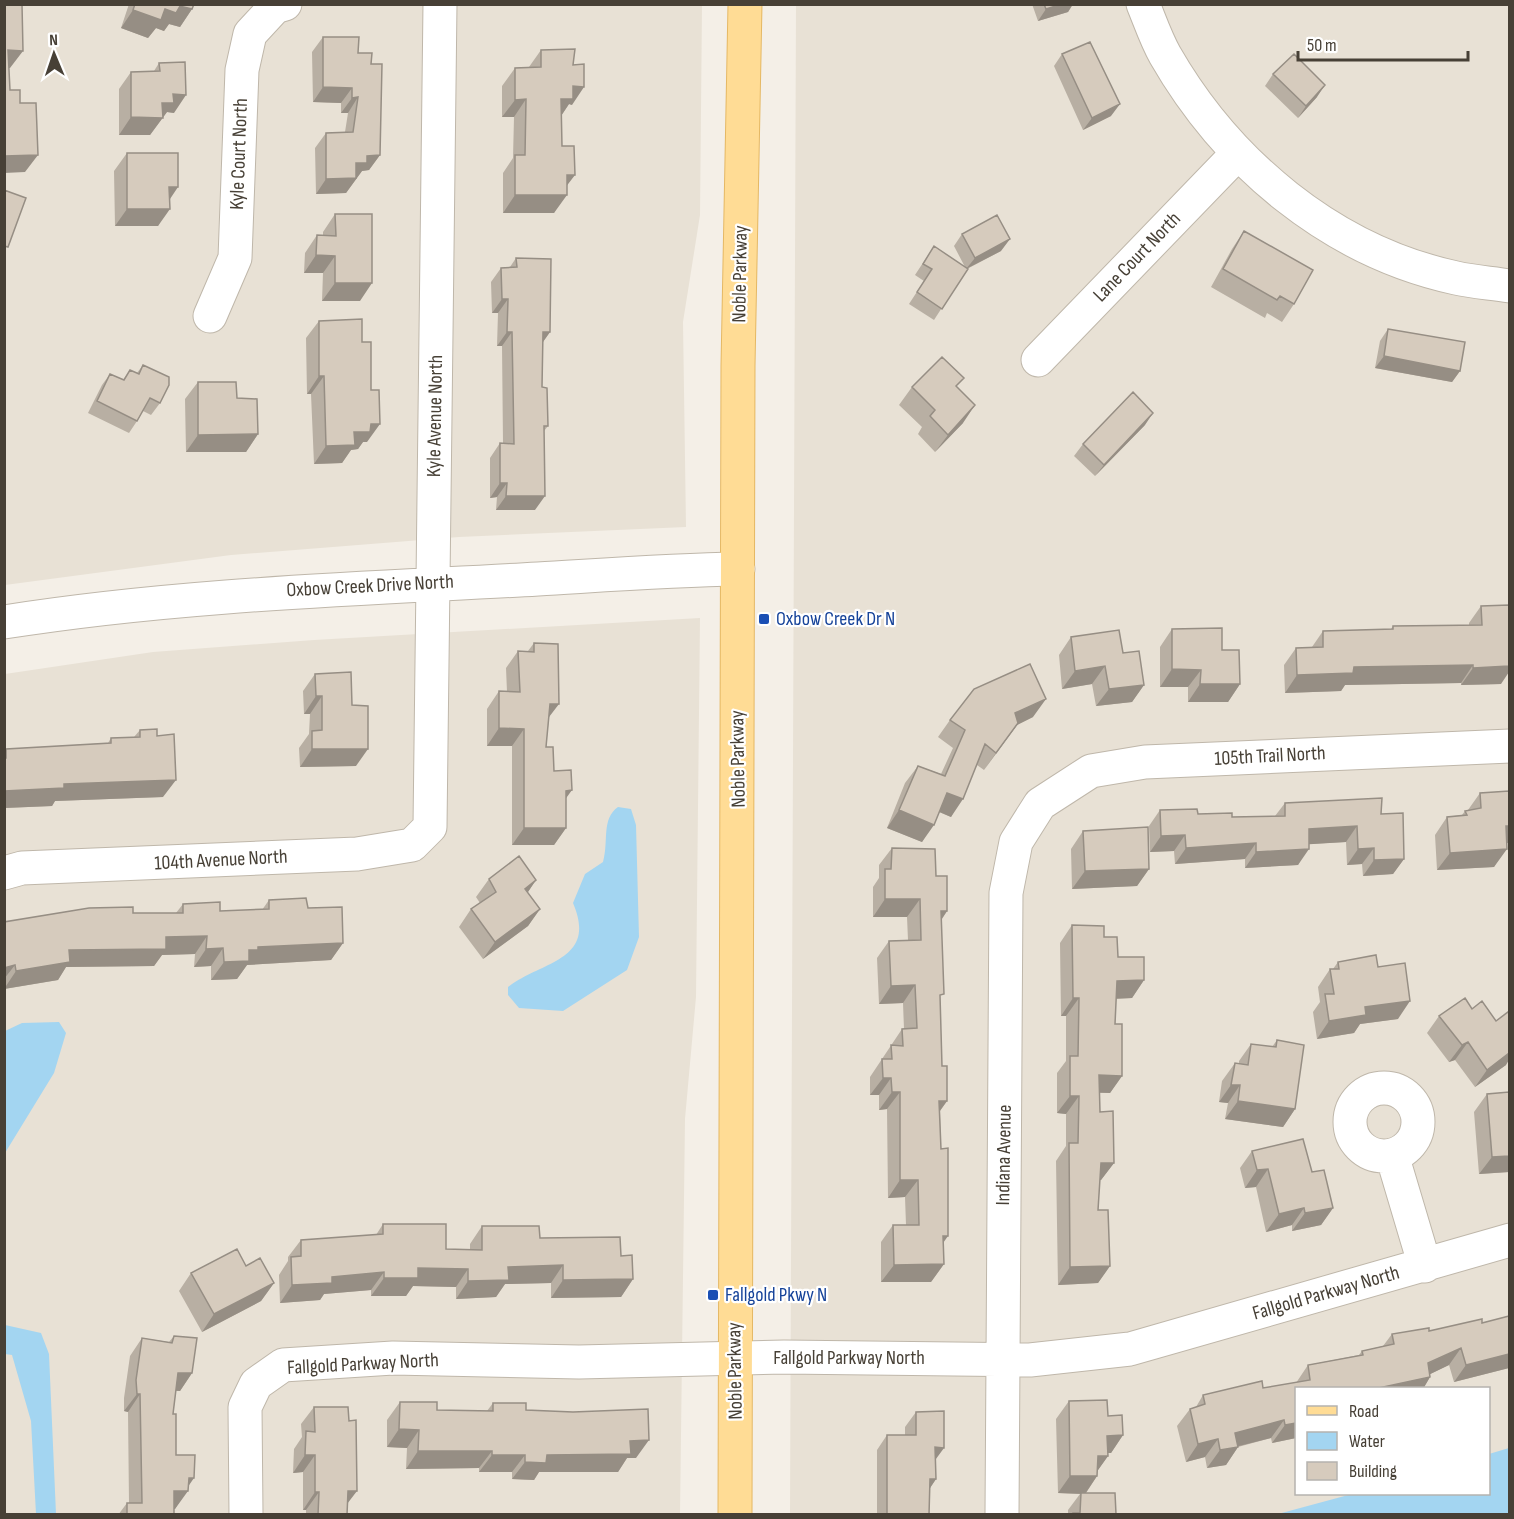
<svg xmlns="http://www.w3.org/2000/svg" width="1514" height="1519" viewBox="0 0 1514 1519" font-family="'Sofia Sans Condensed',sans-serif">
	<rect width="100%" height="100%" fill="#f4efe7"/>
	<!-- residential -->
	<path fill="#e8e1d5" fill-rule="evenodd" d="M5,5h697l-2,210 -17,107 3,205 -227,10 -228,18 -226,30z
		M796,5h713v1509h-719zM1296,1388h192v106h-192z
		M700,618l-4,379 -11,122 -5,395h-675v-840l148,-22 161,-12z"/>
	<!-- water -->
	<path fill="#a3d5f1" d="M618,807l13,2 5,16 3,112 -12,33 -64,41 -44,-3 -11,-13v-8c33,-26 90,-26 65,-84l12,-29 18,-12c6,-21 -2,-43 15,-55z
		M59,1022l7,11 -12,40 -49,80v-122l17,-8z
		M5,1325l36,8 8,21 7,160h-20l-5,-93 -19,-66 -7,-1z
		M1509,1448v66h-231l74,-20h136l1,-40z"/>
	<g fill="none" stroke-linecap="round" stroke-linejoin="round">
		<!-- minor casing -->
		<g stroke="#bfb7aa" stroke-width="35">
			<path id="minor" d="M1143,4c7,17 13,35 22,51 62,108 166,196 291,223 17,4 36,5 54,8
				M210,316l25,-58 7,-188 8,-36 25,-27 10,-3
				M1038,360l199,-206
				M4,622c178,-28 356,-33 534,-43 67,-4 133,-9 200,-10
				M4,873l18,-5 335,-14 55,-9 18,-18 10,-823
				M1350 1122a34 34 0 1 1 68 0a34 34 0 1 1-68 0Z
				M1392,1155l33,111
				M246,1514l-1,-107 11,-23 27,-19 110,-7 186,4 205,-5 246,3 100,-11 380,-109
				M1002,1514l4,-621 10,-51 24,-38 51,-33 54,-9 365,-16"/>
		</g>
		<!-- major casing -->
		<g stroke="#e5b864" stroke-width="35">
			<path id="major" d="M735,1514l3,-1148 7,-362"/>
		</g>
		<!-- minor -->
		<use href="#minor" stroke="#fff" stroke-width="33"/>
		<!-- major -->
		<use href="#major" stroke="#ffdc95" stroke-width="33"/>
	</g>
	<!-- wall -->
	<path fill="#b8afa3" d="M129,4h65l-2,5 -12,18 -11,-3 -5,7 -8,-3 -8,10 -27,-10z
		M1032,4h41l-5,8 -30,9z
		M323,37l35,16 13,11 9,91 -11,15 -7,1 -16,22 -30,1 -1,-46 11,-15 19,-1 3,-19h-7v-10l-28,-1 -1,-50z
		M541,50l31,55 -3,-1 -8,12 1,30 5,40 -13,27h-51v-40l10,-15 1,-41h-12v-31l13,-18 14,-1z
		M1062,54l49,62 -28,14 -29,-64z
		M159,63l15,50 -7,-1 -17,23h-31v-46l12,-17 23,-1z
		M1273,74l44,23 -19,21 -33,-32z
		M127,153l43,46 -12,27h-43l-1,-55z
		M335,214l25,87h-38l1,-28h-19l1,-20 12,-18h6v-3z
		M1244,231l50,73 -12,18 -15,-9 -2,5 -54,-31 21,-38z
		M962,234l39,17 -34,18 -33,51 -25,-16 15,-23 -9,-6 19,-29 31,21 -11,-21z
		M516,258l34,74 -7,10 -1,45 6,39 -4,5 -9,79h-39l1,-13 -7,1v-40l10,-15h3l-1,-97h-5l1,-33h-6l-1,-31 10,-14 9,-1z
		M319,321l48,121h-4l-5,7 -7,1 -9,13 -28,1 -3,-70h-4l-1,-56z
		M1388,329l72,42 -8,11 -77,-14 5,-27z
		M143,365l17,38 -9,12 -8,-4 -6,10 -8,12 -41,-20 14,-28 8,-11 13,6 7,-10 7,3z
		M198,382l39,16 21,36 -12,18h-60l-1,-53z
		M912,387h46l5,36 -28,29 -17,-18 4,-7 -23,-22z
		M1145,425l-50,51 -21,-20 9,-12z
		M1481,606l20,78 -40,1v-2l-116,2 -4,6 -56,2 -1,-28 12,-17 16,-1 11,-16 68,-2 2,-3 76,-1v-2z
		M1172,629l50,21 18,34 -12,18h-40v-15h-28v-40z
		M1071,637l52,16 21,32 -12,17 -36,4 -4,-22 -30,5 -3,-34z
		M534,643l15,75 -3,29 8,24 12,27v30l-12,17h-42v-99h-25v-37l12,-18 8,1 -1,-24 12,-17h10z
		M315,674l37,31 4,61 -56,1 -1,-19 10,-14 1,-20h-6l-1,-23z
		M1033,717l-16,8 -33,45 -7,-5 -26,52 -12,-5 -17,30 -35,-14 18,-45 13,-17 23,8 12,-26 -15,-11 12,-17z
		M140,730l23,67 -108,4 -3,5 -48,2v-58l2,-1 102,-6 3,-5 23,-1z
		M1509,791v52h-3l-12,24 -57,3 -2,-35 12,-18 15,-2 3,-4 3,-1 12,-17z
		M1285,803l96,11 23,45 -11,15 -30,2 -1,-12 -15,1 -1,-23 -37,2 -11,21 -53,3v-9l-70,5 -1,-13 -24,1 -1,-26 11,-16 72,7 43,-1z
		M1083,831l66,38 -12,17 -65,3 -1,-40z
		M892,848l44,28 11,35 -5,8 -2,81 2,66 5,35 -7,10 4,153 -13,18h-50v-40l12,-17h13l-1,-28 -17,1 -1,-89 -8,1v-15h-9v-18l32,-48h2l-1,-26 -24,1 -2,-46 12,-17 19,-1 -1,-23h-34v-30l6,-9v-13z
		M489,879l47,1 -9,13 13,16 -12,17 -45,33 -24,-32 12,-18 9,-6 -4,-6z
		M269,900l39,8 35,35 -12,17 -84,5 -10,14 -26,1v-14l-17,1 1,-13 -33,1 -8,11 -88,1 -8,13 -54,9v-67l129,-9h43l7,-9 37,7 42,-1z
		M1072,925l32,12 14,20 26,23 -12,18 -16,1 -1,25 7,52 -12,17h-10v19l14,51 -13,17h-1l-2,30 12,56 -12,17 -40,2 -2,-124 10,-15v-32l-9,-1v-40l9,-12v-45h-5l-1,-73z
		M1338,962l40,5 20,52 -38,5 -6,9 -37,6 -4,-27 7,-10 -2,-15 12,-18h3z
		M1472,1009l24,12 10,44 -31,22 -20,-27 -6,2 -22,-29 12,-17z
		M1277,1040l18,69 -12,18 -58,-8 3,-16 -9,-1 3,-21 13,-18 4,1v-3l12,-17 21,3z
		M1509,1092v80l-30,2 -5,-62 13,-18z
		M1252,1151l60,21 21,36 -12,17 -29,6v-6l-26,7 -10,-45 -11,1 -5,-20z
		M383,1224l63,25 24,1v-6l12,-18 139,30 12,23 -12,18 -70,1v-15l-46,1 -9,13 -40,2v-12l-43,-1 -7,10h-35v-6l-47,4 -4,6 -40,3 -1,-28 9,-14v-4l13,-17 75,-5z
		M246,1266l28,17 -13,18 -59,31 -23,-41 12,-18z
		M1509,1316v52l-55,14 -5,-17 -19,9v3l-7,12h-127v49l-24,5 -1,-5 -33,9 -12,18 -19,3 -2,-11 -19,5 -9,-36 13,-17 6,-2 7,-12 60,-7 33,-5 12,-18 51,-10 3,-4 21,-5 9,-12 37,-3 53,-8z
		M174,1336l18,37 -12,18h-4l-3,23 3,41 12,32 -13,22h-1v6h-56l9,-12h2l-1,-91 -4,-1v-13l6,-42 12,-18 27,4z
		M1069,1401l39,15 15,19 -12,18h-3v3l-11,15v5l-11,17 30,21 13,1h-61v-5l12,-16 -22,-1 -2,-74z
		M400,1402l37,8 50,1 6,-8 33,7 110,48h-9l-9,14h-79l-5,8 -22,-1v-7h-33v-4l-73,1 1,-21 -20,-1v-27z
		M314,1407l33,97v11h-41v-5h-3v-38l-10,1 1,-24 8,-12 -1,-13z
		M916,1412l20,48v19l-6,9 -1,27h-52v-65l10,-15h18v-8z"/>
	<!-- shaded-wall -->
	<path fill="#968e84" d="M1062,4h11l-5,8 -30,9 8,-12z
		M180,6l12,3 -12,18 -11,-3 -5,7 -8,-3 -8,10 -27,-10 12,-18 32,-1z
		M8,50l15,1 -13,17h-6z
		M1325,85l-8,12 -19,21 8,-12z
		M573,86l11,1 -12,18 -3,-1 -8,12v-17z
		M323,87l29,1 -11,15 -28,-1z
		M173,94l13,1 -12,18 -7,-1 -17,23h-31l12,-18 31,-14z
		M358,97l-10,16h-7l11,-15z
		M526,99l-12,18h-12l13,-17z
		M1120,104l-9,12 -28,14 9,-12z
		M38,155l-13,17 -21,1v-17z
		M380,155l-11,15 -7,1 -16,22 -30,1 10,-15 30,-16 11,-7z
		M567,175h8l-13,17z
		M169,187h9l-12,18z
		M515,195h52l-13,18h-51z
		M127,209h43l-12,17h-43z
		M1010,239l-9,12 -35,18 9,-11z
		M316,255l19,1 -12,17h-19z
		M335,283h37l-12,18h-38z
		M502,299h6l-10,14h-6z
		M507,332h5l-10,14h-5z
		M543,332h7l-10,14z
		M1384,356l76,15 -8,11 -77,-14z
		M319,376h5l-13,18h-4z
		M975,405l-12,18 -28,29 13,-17z
		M1153,413l-8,12 -50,51 9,-11z
		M371,424h9l-13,18h-4l-5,7 -7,1 -9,13 -28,1 12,-18z
		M258,434l-12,18h-60l12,-17z
		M500,483h7l-10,14 -7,1z
		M506,496h39l-10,14h-39z
		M1473,665l-12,18 -116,2 -4,6 -56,2 12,-18 57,-8z
		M1105,666l-13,18 -30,5 13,-18z
		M1509,666v6l-8,12 -40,1 12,-17z
		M1172,669l29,1 -13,17h-28z
		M1200,684h40l-12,18h-40z
		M1144,685l-12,17 -36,4 13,-17z
		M316,696h6l-12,18h-6z
		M1046,699l-13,18 -16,8 -33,45 12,-17 19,-40z
		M550,704h9l-13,17z
		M499,728l25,1 -12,17h-25z
		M312,749h56l-12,17 -56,1z
		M176,780l-13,17 -108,4 -3,5 -48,2v-17l60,-7z
		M572,790l-13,18 7,-17z
		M947,793l16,6 -12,18 -16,-7z
		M899,810l35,15 -12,17 -35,-14z
		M1357,826l-11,16 -49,3 12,-16z
		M1506,826h3v17l-16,1z
		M524,828h42l-12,17h-42z
		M1185,835l-11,16 -24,1 11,-16z
		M1256,843l-11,16 -70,5 11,-16z
		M1374,848l-12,16 -15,1 11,-16z
		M1309,849l-11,16 -53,3 11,-16z
		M1507,849l-13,18 -57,3 13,-17z
		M1404,859l-11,15 -30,2 11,-16z
		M1149,869l-12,17 -65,3 13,-18z
		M536,880l-12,18 1,-9z
		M885,899h35l-13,18h-34z
		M540,909l-12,17 -45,33 12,-17z
		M941,911h6l-12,18z
		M207,936l-12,18 -33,1 -8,11 -88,1 -8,13 -54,9 12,-18 53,-21 97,-13z
		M343,943l-12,17 -84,5 -10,14 -26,1 13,-18 25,-12 9,-3z
		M223,948l-12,18 -17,1 12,-18z
		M15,965l-11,14v-11z
		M1144,980l-12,18 -27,1 12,-18z
		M915,985l-12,18 -24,1 12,-18z
		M1073,998h6l-13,18h-5z
		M1410,1001l-12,18 -38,5 -6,9 -37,6 12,-18 36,-14z
		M1468,1042l-13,18 -6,2 13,-17z
		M1509,1053v7l-3,5 -31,22 12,-17z
		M1099,1075l23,1 -12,17 -23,-1z
		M883,1078h8l-12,17h-9z
		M1231,1085h9l-12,18 -9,-1z
		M892,1092h8l-13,17 -8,1z
		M1070,1096h9l-13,18 -9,-1z
		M939,1101h8l-13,18z
		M1238,1101l57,8 -12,18 -58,-8z
		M1509,1156v16l-30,2 13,-17z
		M1101,1163h13l-13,17 -13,1z
		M1268,1169l-12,18 -11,1 12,-18z
		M900,1180h18l-13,17 -17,1z
		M1304,1208l-12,17 -26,7 13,-18z
		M1333,1208l-12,17 -29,6 13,-18z
		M943,1236h5l-12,17z
		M944,1264l-13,18h-50l13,-17z
		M563,1265l-12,18 -46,1 -9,13 -40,2 12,-18 40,-14z
		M1110,1266l-12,17 -40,2 12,-18z
		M418,1268l50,1 -12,18 -43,-1 -7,10h-35l13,-18z
		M384,1272l-13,18 -47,4 -4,6 -40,3 12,-18 40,-8z
		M633,1279l-12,18 -70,1 12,-18z
		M274,1283l-13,18 -59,31 12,-18z
		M1461,1348l-12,17 -31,15 12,-3 -7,12h-49z
		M1509,1353v15l-55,14 12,-17z
		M178,1373h14l-12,18 -15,-1z
		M137,1394h3l-12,18 -4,-1z
		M1284,1420l-13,18 -40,10 7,-1 -12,18 -19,3 13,-18 15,-17z
		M1296,1423v15l-24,5 13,-18z
		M399,1429l20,1 -12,18 -20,-1z
		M1123,1435l-12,18h-16l12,-17z
		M1218,1439l-13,18 -19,5 12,-18z
		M649,1440l-13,18h-9l-9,14h-79l-5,8 -22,-1 13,-17 22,-7 83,-14z
		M935,1447l9,1 -11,15z
		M418,1451h74l-13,17 -73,1z
		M305,1455h10l-12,17 -10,1z
		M492,1455h33l-13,17h-33z
		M1098,1456h10l-12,17z
		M1070,1476h27l-12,18 -27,-1z
		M189,1478h5l-9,13h3l-13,18 -13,-1 12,-17z
		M930,1479h6l-10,15z
		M348,1491h9l-13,17z
		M315,1492h4l-13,18h-3z"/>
	<!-- building -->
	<path fill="#d6cbbd" stroke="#968e84" stroke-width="1.5" d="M4,4h18l1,47 -15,-1 2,40h10v13h16l2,52 -34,1z
		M135,4h59l-2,5 -12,-3 -4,7 -11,-4 -4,11 -28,-10z
		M1044,4h18l-16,5z
		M323,37h36l-1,16h14l-1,11h11l-2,91 -13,1v7h-11v15l-30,1v-46l27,-1 5,-35 -6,1v-10l-29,-1z
		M1090,42l30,62 -28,14 -30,-64z
		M575,49l-2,16 11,-1v23l-11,-1v13h-12l1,47h12l1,29h-8v20h-52v-40h10l1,-56 -11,1v-32l26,-1v-17z
		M1294,54l31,31 -19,21 -33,-32z
		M185,62l1,33 -13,-1 1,9h-12l1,15 -32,-1v-45l29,-1 -1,-8z
		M127,153h51v34h-9l1,22h-43z
		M4,190l22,8 -18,49 -4,-1z
		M335,214h37v69h-37v-27l-19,-1 1,-20 19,1z
		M997,215l13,24 -35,19 -13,-24z
		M1244,231l69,39 -19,34 -14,-8 -3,4 -54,-31z
		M934,246l34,23 -26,40 -25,-17 15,-23 -9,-5z
		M516,258l35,1 -1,73h-7l-1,55 5,1 1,38h-4l1,70h-39l1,-13h-7v-40l14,1 -2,-112h-5l1,-33h-6l-1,-31 16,-1z
		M362,319v23h9v48h8l1,34h-9l-1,8h-16l1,13 -29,1 -2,-70h-5v-55z
		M1388,329l77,13 -5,29 -76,-15z
		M942,357l22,21 -8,8 19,19 -27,30 -18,-19 5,-6 -23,-23z
		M143,365l26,12v8l-9,18 -10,-5 -13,23 -40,-20 13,-27 14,6 6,-10 9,4z
		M198,382h38l1,16 20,1 1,35 -60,1z
		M1133,392l20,21 -49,52 -21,-21z
		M1509,605v61l-36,2v-3l-119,2 -1,6 -56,2 -1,-27 27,-1v-16l70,-2v-3l89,-1 -1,-19z
		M1222,628v22h17l1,34h-40l1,-14 -29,-1v-40z
		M1119,630l4,23 16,-2 5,34 -35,4 -4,-23 -30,5 -4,-34z
		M534,643l24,1 1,60h-9l-4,43h7l1,24 17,-1 1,20 -6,1v37h-42v-99l-25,-1v-37l21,1 -2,-41 16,1z
		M1030,664l16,35 -31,14 3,10 -22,30 -11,-9 -22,55 -16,-6 -13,32 -35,-15 19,-44 27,10 20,-46 -15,-10 24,-31z
		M351,672l1,33 16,1v43h-56v-18l10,-1v-34h-6l-1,-22z
		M157,729v7l17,-2 2,46 -112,4v4l-60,3v-33h2v-9l105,-6v-5l29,-1v-7z
		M1509,791v35h-3l1,23 -57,4 -3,-36 20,-2 -2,-4 16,-3 -1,-15z
		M1382,798l-1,16 22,-1 1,46 -30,1v-12l-16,1 -1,-23 -48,3v20l-53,3v-9l-70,5 -1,-13 -24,1 -1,-26 37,-1 1,5 34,-1v4l53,-1v-13z
		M1148,827l1,42 -64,2 -2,-40z
		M892,848l43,1 1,27h11v35h-6l3,83 -4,1 2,71h5v35h-8l2,48 7,-1v88h-5l1,28 -50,1 -1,-40h26l-1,-45h-18v-88h-8l-1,-14h-8l-1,-19h10l-1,-14 12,1 -1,-17 15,-1 -2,-43 -24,1 -2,-45 32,-1 -1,-41h-35v-30h6z
		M519,856l17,24 -11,9 15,20 -45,33 -24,-33 25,-17 -7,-13z
		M306,898l2,10 34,-1 1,36 -85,4v3h-9v11l-25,1 -1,-14 -17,1 1,-13 -41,1v12l-97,1 1,12 -54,9 -1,-6 -11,3v-46l85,-14 44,-1v6h50v-9l37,-2v9l49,-2v-9z
		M1072,925l32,1v11h13l1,20h26v23l-27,1 -2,43h7v52l-23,-1 1,37 13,-1 1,52h-13l-3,47h10l2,56 -40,1 -1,-124h9l1,-47h-9v-40h8l1,-58h-6z
		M1376,955l2,12 27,-4 5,38 -45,6 1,8 -37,6 -4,-27h9l-4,-25h9l-1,-7z
		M1465,998l7,11 10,-8 14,20 12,-9 1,2v39l-22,17 -19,-28 -6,3 -23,-29z
		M1277,1040l27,5 -9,64 -57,-8 2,-16h-9l4,-22 13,2 3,-21 25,3z
		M1509,1092v64l-17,1 -5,-63z
		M1303,1139l9,33 12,-2 9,38 -28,5 -1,-5 -25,6 -11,-45 -11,1 -5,-19z
		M383,1224h63v25l36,1v-24h57l1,12 80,-1 1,19 11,-1 1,24 -70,1v-15l-55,2 1,13 -41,1v-12l-50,-1v10h-34v-6l-52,5v6l-40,2 -1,-28 10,-1v-16l82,-6z
		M237,1249l9,17 14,-8 14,25 -60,31 -23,-41z
		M1509,1316v38l-43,11 -5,-17 -33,15 2,14 -56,12h-78v34l-11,2 -1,-5 -49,13 3,14 -18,3 -2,-11 -20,5 -8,-35 15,-5 -2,-9 59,-14 1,7 47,-8 -2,-15 55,-10 -1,-4 32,-7 -2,-10 37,-6v3l53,-12v4z
		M174,1336l23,2 -5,35h-14l-5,41h3v41h19l-1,23h-5l-1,13h-14v24h-47v-12h15l-2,-109h-3l-1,-14 6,-42 30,5z
		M1107,1400l1,16 14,-1 1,20 -16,1 1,20h-10l-1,20h-27l-1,-75z
		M400,1402h37v8l56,1v-8h33v7l47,2 75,-3 1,31 -19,1 1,13 -84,1 -1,8 -21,-1v-7h-33v-4h-74l1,-21 -20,-1z
		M314,1407h34l1,14 7,-1 1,71h-9l-1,24h-29l1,-23h-4v-37h-10l1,-24 9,1z
		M944,1411v37l-9,-1 1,32h-6l-1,36h-42v-80h29v-23z
		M1081,1493h34l1,21h13v1h-56v-2h7z"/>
	<!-- markers -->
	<g fill="#1a4fb4" stroke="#fff" stroke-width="2">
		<rect x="758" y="613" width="12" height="12" rx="3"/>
		<rect x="707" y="1289" width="12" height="12" rx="3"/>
	</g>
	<g text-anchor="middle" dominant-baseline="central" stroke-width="4.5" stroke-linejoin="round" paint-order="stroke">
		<!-- street labels -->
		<g font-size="20" fill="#474036" stroke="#fff">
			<text transform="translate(239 154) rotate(-88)">Kyle Court North</text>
			<text transform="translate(1137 257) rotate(-46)">Lane Court North</text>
			<text transform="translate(740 274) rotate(-89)">Noble Parkway</text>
			<text transform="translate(435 416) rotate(-89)">Kyle Avenue North</text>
			<text transform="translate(370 586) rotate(-3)">Oxbow Creek Drive North</text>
			<text transform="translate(1270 756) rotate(-3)">105th Trail North</text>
			<text transform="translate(738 759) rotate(-91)">Noble Parkway</text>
			<text transform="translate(221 860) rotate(-3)">104th Avenue North</text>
			<text transform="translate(1004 1155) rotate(-89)">Indiana Avenue</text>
			<text transform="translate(1326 1293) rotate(-16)">Fallgold Parkway North</text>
			<text x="849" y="1358">Fallgold Parkway North</text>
			<text transform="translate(363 1364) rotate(-3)">Fallgold Parkway North</text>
			<text transform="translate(735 1371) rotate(-91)">Noble Parkway</text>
		</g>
		<!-- transit labels -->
		<g font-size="20" fill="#164399" stroke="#fff" text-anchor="start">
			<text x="776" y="619">Oxbow Creek Dr N</text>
			<text x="725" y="1295">Fallgold Pkwy N</text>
		</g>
	</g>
	<!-- border -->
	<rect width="1514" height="1519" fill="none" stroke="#474036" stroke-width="12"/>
	<!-- legend -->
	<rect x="1295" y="1387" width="195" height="108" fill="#ffffff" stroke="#b5b3af" stroke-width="1.5"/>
	<rect x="1307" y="1406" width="30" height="9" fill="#ffdc95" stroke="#b5b3af" stroke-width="1.5"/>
	<text x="1349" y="1417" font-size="18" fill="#474036">Road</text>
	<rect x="1307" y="1432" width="30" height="18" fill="#a3d5f1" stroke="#b5b3af" stroke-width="1.5"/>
	<text x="1349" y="1447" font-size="18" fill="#474036">Water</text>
	<rect x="1307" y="1462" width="30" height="18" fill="#d6cbbd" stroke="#b5b3af" stroke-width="1.5"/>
	<text x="1349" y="1477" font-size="18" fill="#474036">Building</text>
	<!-- north arrow -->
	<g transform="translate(54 54) rotate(358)" stroke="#ffffff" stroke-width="4.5" paint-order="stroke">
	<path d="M0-4.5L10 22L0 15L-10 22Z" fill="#474036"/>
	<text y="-9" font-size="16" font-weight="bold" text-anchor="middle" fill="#474036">N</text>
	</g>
	<!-- scale -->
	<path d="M1298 51v9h170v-9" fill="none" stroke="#474036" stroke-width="3"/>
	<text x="1307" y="51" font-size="18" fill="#474036" stroke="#ffffff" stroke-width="4.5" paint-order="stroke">50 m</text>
</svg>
